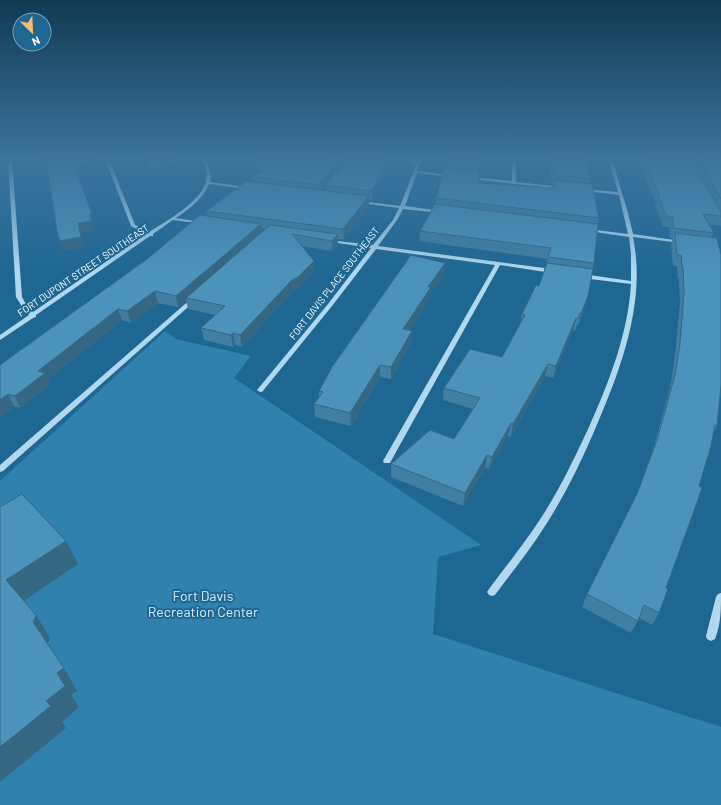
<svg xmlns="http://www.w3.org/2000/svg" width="721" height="805" viewBox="0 0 721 805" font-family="Barlow,sans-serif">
	<rect width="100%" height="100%" fill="#1f6793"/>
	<!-- green -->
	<path fill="#3081ae" d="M165,331l11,8 75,17 -17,22 247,167 -43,12 -5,77 288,93v78h-721v-324z"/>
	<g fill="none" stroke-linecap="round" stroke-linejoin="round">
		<!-- minor -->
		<path fill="#b1d8ee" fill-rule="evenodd" d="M8,159h4l10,138 6,11 5,4 113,-78 -15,-8 -26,-67h4l26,66 14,7c17,-11 60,-34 58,-58 -1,-5 -3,-10 -6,-15h4c4,8 7,14 5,23l36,5 2,1 -2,1 -37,-5c-6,15 -20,25 -33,34l25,4 2,1v1l-30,-4 -20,14v2h-3l-114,79v2l-3,1 -33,22v-5l29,-20 -5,-5 -8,-13z
			M403,159h6l8,4 1,-4h4l-5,12 35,4v2h-1l-34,-4 -12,33 36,5 2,1 -2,1 -38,-4 -6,11 -19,26 174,23 3,2 -3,2 -52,-8 -109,196 -1,2h-6l-1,-2 112,-196 -119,-16 -44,57 -70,86h-2l-3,-2 71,-86 43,-56 -40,-6 -2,-1v-1l44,5 20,-25 6,-12 -39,-5 -2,-1 2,-1 40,5 16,-41z
			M512,159h4v23l45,5 2,1 -2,1 -91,-10 -2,-1 2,-1 42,4z
			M608,159h4l16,54 5,21 48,7 2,1 -2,1 -48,-6c14,67 -14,137 -40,197 -14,32 -29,63 -48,92 -15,24 -33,46 -50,69l-3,1 -3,-1 -2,-3 2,-3c17,-23 35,-45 50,-68 20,-30 35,-62 50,-94 20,-45 39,-93 42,-143l-49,-6 -3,-2 3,-2 49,7v-27l-2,-17 -41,-6 -2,-1 2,-1 40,5 -9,-39 -34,-4 -2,-1 2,-1 33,3z
			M194,297l3,2 -1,1 -193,171 -3,1v-7l192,-167z
			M721,593c0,16 0,31 -6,46l-4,2 -4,-2 -1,-3 10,-39 2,-3z"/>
	</g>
	<!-- wall -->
	<path fill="#417ea1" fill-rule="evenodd" d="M144,159h32l2,4 2,9 -27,5z
		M248,159h134l1,17 -11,25 -3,-1v6l-25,33h-6v6l-6,6 -30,-5 12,15v11l-15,16 -6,3 -51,56 -7,-2 -2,2 -29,-7 -3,-12 14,-13 -27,-6 -2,-8 -8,6 -20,-4 -27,20 -9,-3 -74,59 2,6 -30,23 -6,-2 -14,12v-53l207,-149 -1,-5 47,-29 -1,-5 4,-2v-6zM338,165h4l-16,20 1,6 -4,-1zM262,228l4,1 -4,3z
		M479,159l-1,13 1,11 74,5v-4h-1l-3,-25h36l5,20 -1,4 7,18v3l3,14 -2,6 -3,39 -9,45 -7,17h-1l-2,6 -2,-1 -20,48 -8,-2 -34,61 -3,-1 -19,33 -4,-1 -22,38 -72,-29v-13l63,-25 19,-30 -30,-9 1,-12 58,-31 18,-32 2,-11 17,-28 9,-27 -129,-18 1,-10 16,-26v-7l9,-30 1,-5z
		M637,159h84v67l-11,-1 4,8 -2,4 9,18v135l-4,36 -4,8 -47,154 -7,25 -7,12 -13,-7 -8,15 -49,-26 5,-13 48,-96 17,-45 18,-65 5,-32 5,-53 -1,-24 -1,-1 -1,-12h-4l-2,-22 2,-6h-3l-1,-11h-6l-8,-21 1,-3z
		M444,274l-14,20v4l-21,32 3,1 -1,12 -20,36 -11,-2 -29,49 -36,-9 -1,-13 5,-7v-6z"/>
	<!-- shaded-wall -->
	<path fill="#356783" d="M338,161v9l-19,24v-9z
		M100,162l3,9 -25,4 -3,-9z
		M178,163l2,9 -27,5 -2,-9z
		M383,167v9l-11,25v-10z
		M263,169v9l-7,-1 -1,-7z
		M369,196v10l-25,33 -1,-10z
		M90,214h2l3,10h-2l2,7 -14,2 4,15 -22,3 -1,-3h-1l-3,-11z
		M261,224l2,10 -77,64v3l-8,6 -2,-11z
		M338,234v11l-6,6v-10z
		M314,261v11l-15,16 -6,3 -51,56 -2,-12 52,-55z
		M445,263l-1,11 -14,20v4l-27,43v-12l25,-42z
		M155,291l3,12 -27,20 -4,-12z
		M588,296l-3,12 -7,17 3,-11z
		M118,309l4,11 -74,59 2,6 -30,23 -5,-12 23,-25z
		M576,318l-3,12 -20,48 3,-12z
		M412,331l-1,12 -20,36v-12z
		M233,333l2,12 -2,2 -2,-12z
		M548,364l-3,12 -34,61 2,-13z
		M380,365v12l-29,49 -1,-13z
		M8,394l6,12 -14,12v-18z
		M511,423l-3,13 -19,33 3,-12z
		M487,455l-2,13 -22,38 2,-13z
		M66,541l12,23 -57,39 -15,-23z
		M36,615l14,23 -3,7 -14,-23z
		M64,668l13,23 -6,4 8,12 -17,15 4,6 -66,54v-35l46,-46 11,-28z"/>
	<!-- building -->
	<path fill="#4c93bb" stroke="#356783" d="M46,159h53l1,3 -25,4 17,48h-2l2,7 -14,2 3,14 -21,4 -1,-4h-1z
		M146,159h30l2,4 -27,5z
		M255,159h71l12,2 -19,24 -67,-8 12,-7 -1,-1 -8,1 5,-4z
		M347,159h35l1,1v7l-11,24 -46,-6z
		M447,159h32v8l-33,-4z
		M552,159h33l5,20 -36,-4z
		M643,159h48l30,53v4l-18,-2 11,19 -40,-5 -1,-11h-6l-9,-21 2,1z
		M699,159h22v40z
		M444,168l35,4v11l76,5 -1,-8 38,4 4,17h-1l4,17 -163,-20z
		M247,181l122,15 -26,33 -137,-18z
		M435,204l163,20 -4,39 -46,-6 3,-9 -131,-17z
		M200,215l61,9 -85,72 -21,-5 -28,20 -9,-2 -80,62 7,2 -30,23 -7,-2 -8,6v-35l147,-106z
		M270,225l68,9 -6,7 -40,-7 22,27 -16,16 -6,3 -52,55 -7,-2 -2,2 -30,-7 24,-22 -39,-8z
		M675,233l42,5 4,17v130l-4,41 -2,-1 -4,21 -12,40 3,2 -7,20 -29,80 2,1 -9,24 -15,-8 -6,16 -51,-27 50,-100 20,-54 18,-65 5,-31 4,-52 -1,-25h-1l-1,-12h-4z
		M411,255l34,8 -17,24h3l-28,42 9,2 -21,36 -11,-2 -30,48 -36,-9 9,-12 -4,-1 13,-24z
		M547,263l46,6 -5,27 -7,18 -1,-1 -2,6 -2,-1 -20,48 -8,-2 -35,60 -2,-1 -19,34 -5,-2 -22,38 -74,-29 39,-34 24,9 26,-41 -36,-10 26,-39 32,8 23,-42 -3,-1 14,-29 3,1z
		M22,494l44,47 -60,39 30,35 -3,7 31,46 -7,5 8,13 -19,15 5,5 -51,41v-240z"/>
	<!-- sky -->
	<linearGradient id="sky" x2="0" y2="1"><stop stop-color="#113951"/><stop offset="0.58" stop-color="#3c749e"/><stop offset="1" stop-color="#3c749e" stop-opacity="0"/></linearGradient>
	<rect width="721" height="272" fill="url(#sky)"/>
	<g text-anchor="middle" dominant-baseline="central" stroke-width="4" stroke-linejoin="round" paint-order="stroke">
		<!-- far-street labels -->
		<g font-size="10" fill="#fff" stroke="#1f6793">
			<text transform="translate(83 270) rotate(-34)">FORT DUPONT STREET SOUTHEAST</text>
			<text transform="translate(334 283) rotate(-52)">FORT DAVIS PLACE SOUTHEAST</text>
		</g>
		<!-- near-park labels -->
		<g font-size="14" fill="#d7edfa" stroke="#1f6793">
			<text x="203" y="595">Fort Davis<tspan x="203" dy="16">Recreation Center</tspan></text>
		</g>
	</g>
	<!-- north arrow -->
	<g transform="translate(32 32) rotate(156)"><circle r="19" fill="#1f6793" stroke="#79a4be"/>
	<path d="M0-3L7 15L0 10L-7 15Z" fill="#fbba72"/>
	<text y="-6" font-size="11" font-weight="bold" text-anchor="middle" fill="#ffffff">N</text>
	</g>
</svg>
